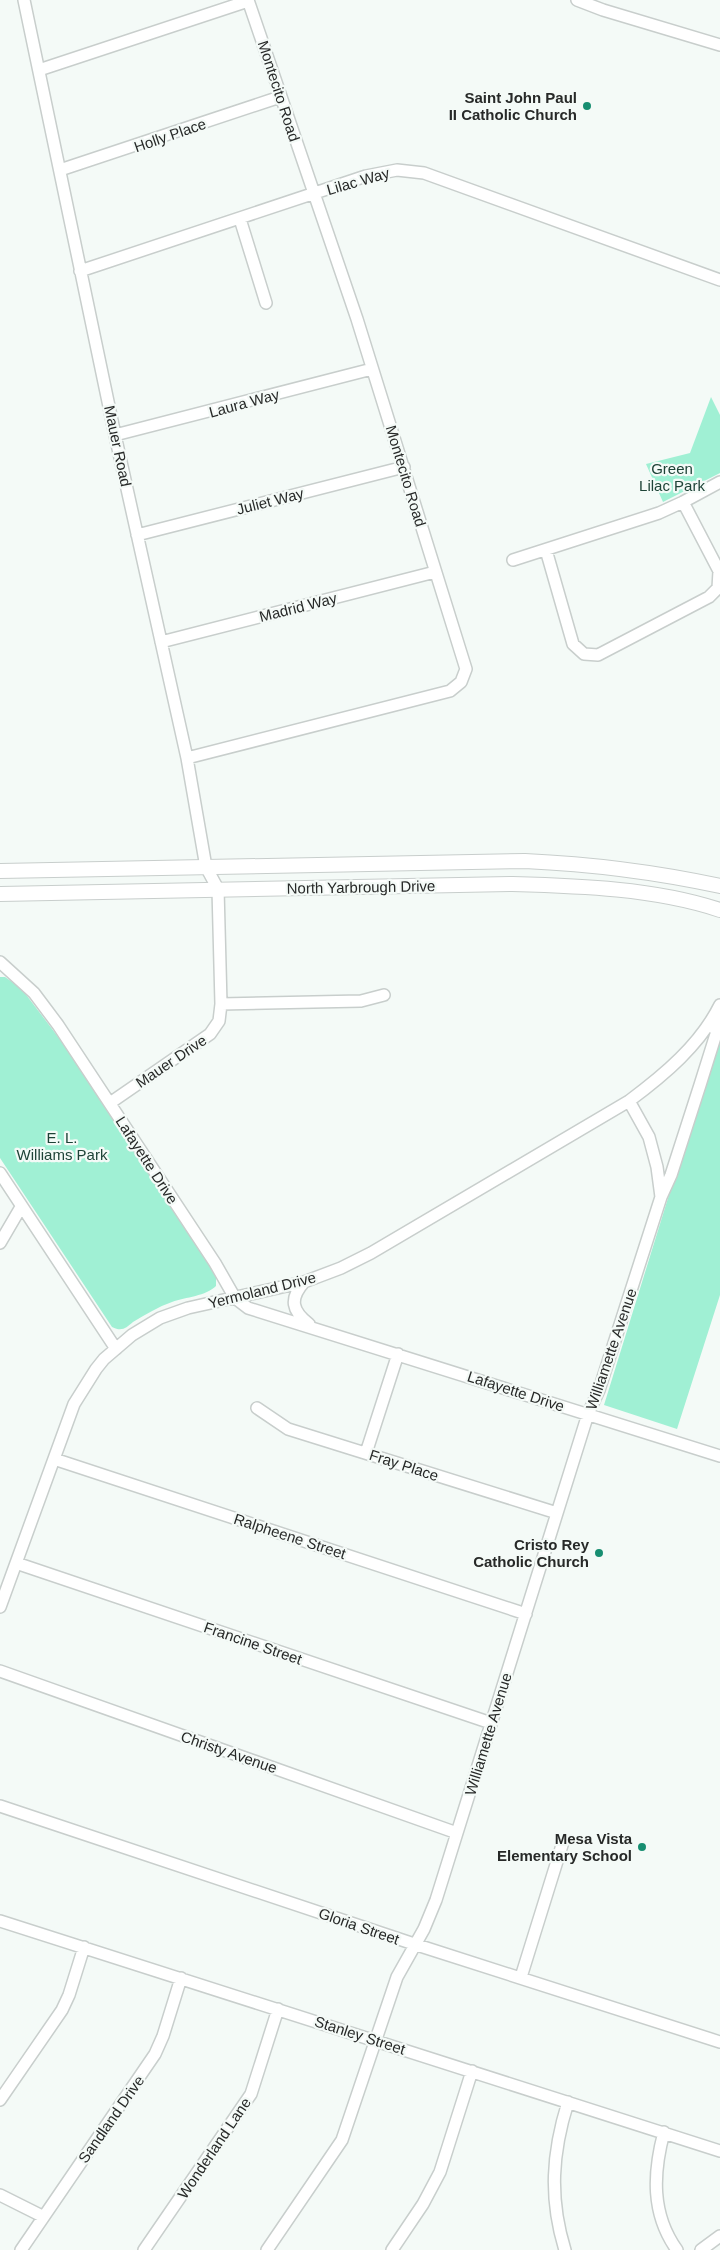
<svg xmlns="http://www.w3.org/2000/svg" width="720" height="2250" viewBox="0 0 720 2250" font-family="Helvetica,sans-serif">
	<rect width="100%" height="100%" fill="#f4faf7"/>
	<!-- green -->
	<path fill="#a0f0d4" d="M711,397l9,18v58l-57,29 -17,-38 44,-11z
		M0,977h5l16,11 44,58 151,228v12c-10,10 -30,11 -44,16 -14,5 -26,12 -39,20 -7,6 -11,10 -21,5l-112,-169z
		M720,1030v265l-43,134 -73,-24z"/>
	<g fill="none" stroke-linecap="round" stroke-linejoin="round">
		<!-- minor casing -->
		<g stroke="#c8cecc" stroke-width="14">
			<path id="minor" d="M24,0l91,435 72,323 19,109 12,22 3,115 -2,17 -9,13 -100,69
				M577,0l26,10 117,35
				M39,70l209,-69
				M60,170l220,-73
				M240,219l26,84
				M80,271l286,-95 31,-6 27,3 296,107
				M115,435l257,-66
				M137,535l267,-68
				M546,550l27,94 11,10 14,1 111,-58 9,-9 1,-17 -36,-69
				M513,560l146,-47 24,-11 37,-20
				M161,642l274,-70
				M187,758l263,-67 11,-9 5,-13 -109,-350 -109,-319
				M0,962l34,31 24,32 157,238 20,35 13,10 472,148
				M221,1004l140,-3 23,-6
				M629,1101l20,36 8,30 4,30
				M0,1173l116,176
				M0,1243l21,-36
				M304,1282c-15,17 -12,29 5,42
				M257,1408l31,21 269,84
				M366,1453l32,-99
				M54,1459l472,155
				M16,1563l475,160
				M0,1607l74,-203 22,-35 8,-10 28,-24 28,-17 28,-10 116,-26 37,-14 30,-15 258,-152c35,-26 71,-56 91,-96
				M0,1671l457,162
				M0,1806l414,138 306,98
				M0,1921l720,230
				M521,1977l42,-135
				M0,2100l62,-90 7,-15 15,-48
				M664,2132c-11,41 -13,82 13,118
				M0,2195l42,21
				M21,2250l134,-196 8,-18 18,-58
				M144,2250l107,-156 27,-85
				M267,2250l75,-110 55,-163 27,-48 12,-29 152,-486 11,-24 53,-165 9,-28 10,-22 29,-90 16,-51 -1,-18
				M392,2250l31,-46 17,-32 32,-101
				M565,2250c-16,-52 -13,-97 3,-148
				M701,2250l19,-14"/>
		</g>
		<!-- major casing -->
		<g stroke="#c8cecc" stroke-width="16">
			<path id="major" d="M0,871l525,-10c66,3 130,11 195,25
				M0,894l510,-10c68,2 144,4 210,26"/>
		</g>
		<!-- minor -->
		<use href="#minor" stroke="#fff" stroke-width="11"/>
		<!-- major -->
		<use href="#major" stroke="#fff" stroke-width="14"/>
	</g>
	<!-- markers -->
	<g fill="#178e71" stroke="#f4faf7" stroke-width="2">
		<circle cx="587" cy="106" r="5"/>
		<circle cx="599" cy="1553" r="5"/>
		<circle cx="642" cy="1847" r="5"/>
	</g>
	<g text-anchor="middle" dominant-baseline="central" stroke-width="4.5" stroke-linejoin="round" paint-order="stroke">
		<!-- street labels -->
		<g font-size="15" fill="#272928" stroke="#f4faf7">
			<text transform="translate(279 91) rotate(72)">Montecito Road</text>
			<text transform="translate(170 135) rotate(-19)">Holly Place</text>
			<text transform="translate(358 181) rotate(-16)">Lilac Way</text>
			<text transform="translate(244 403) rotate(-15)">Laura Way</text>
			<text transform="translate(118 446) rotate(78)">Mauer Road</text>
			<text transform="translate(406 476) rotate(73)">Montecito Road</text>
			<text transform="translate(270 501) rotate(-14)">Juliet Way</text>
			<text transform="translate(298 607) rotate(-14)">Madrid Way</text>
			<text transform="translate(361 887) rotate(-1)">North Yarbrough Drive</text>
			<text transform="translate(171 1061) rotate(-34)">Mauer Drive</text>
			<text transform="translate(147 1160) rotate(57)">Lafayette Drive</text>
			<text transform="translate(262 1290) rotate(-14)">Yermoland Drive</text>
			<text transform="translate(611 1349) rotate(-71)">Williamette Avenue</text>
			<text transform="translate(516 1391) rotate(18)">Lafayette Drive</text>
			<text transform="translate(404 1465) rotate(18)">Fray Place</text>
			<text transform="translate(290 1536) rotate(18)">Ralpheene Street</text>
			<text transform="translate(253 1643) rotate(19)">Francine Street</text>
			<text transform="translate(488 1734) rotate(-73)">Williamette Avenue</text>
			<text transform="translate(229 1752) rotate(19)">Christy Avenue</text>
			<text transform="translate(359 1926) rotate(19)">Gloria Street</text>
			<text transform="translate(360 2035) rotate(18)">Stanley Street</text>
			<text transform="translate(111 2119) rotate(-55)">Sandland Drive</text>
			<text transform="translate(214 2148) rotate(-56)">Wonderland Lane</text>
		</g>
		<!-- poi labels -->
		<g font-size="15" font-weight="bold" fill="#272928" stroke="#f4faf7" text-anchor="end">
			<text x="577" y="97">Saint John Paul<tspan x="577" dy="17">II Catholic Church</tspan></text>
			<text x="589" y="1544">Cristo Rey<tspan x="589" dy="17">Catholic Church</tspan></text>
			<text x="632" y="1838">Mesa Vista<tspan x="632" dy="17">Elementary School</tspan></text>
		</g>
		<!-- park labels -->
		<g font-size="15" fill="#1e4337" stroke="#f4faf7">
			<text x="672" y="468">Green<tspan x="672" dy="17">Lilac Park</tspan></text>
			<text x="62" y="1137">E. L.<tspan x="62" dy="17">Williams Park</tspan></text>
		</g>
	</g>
</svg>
